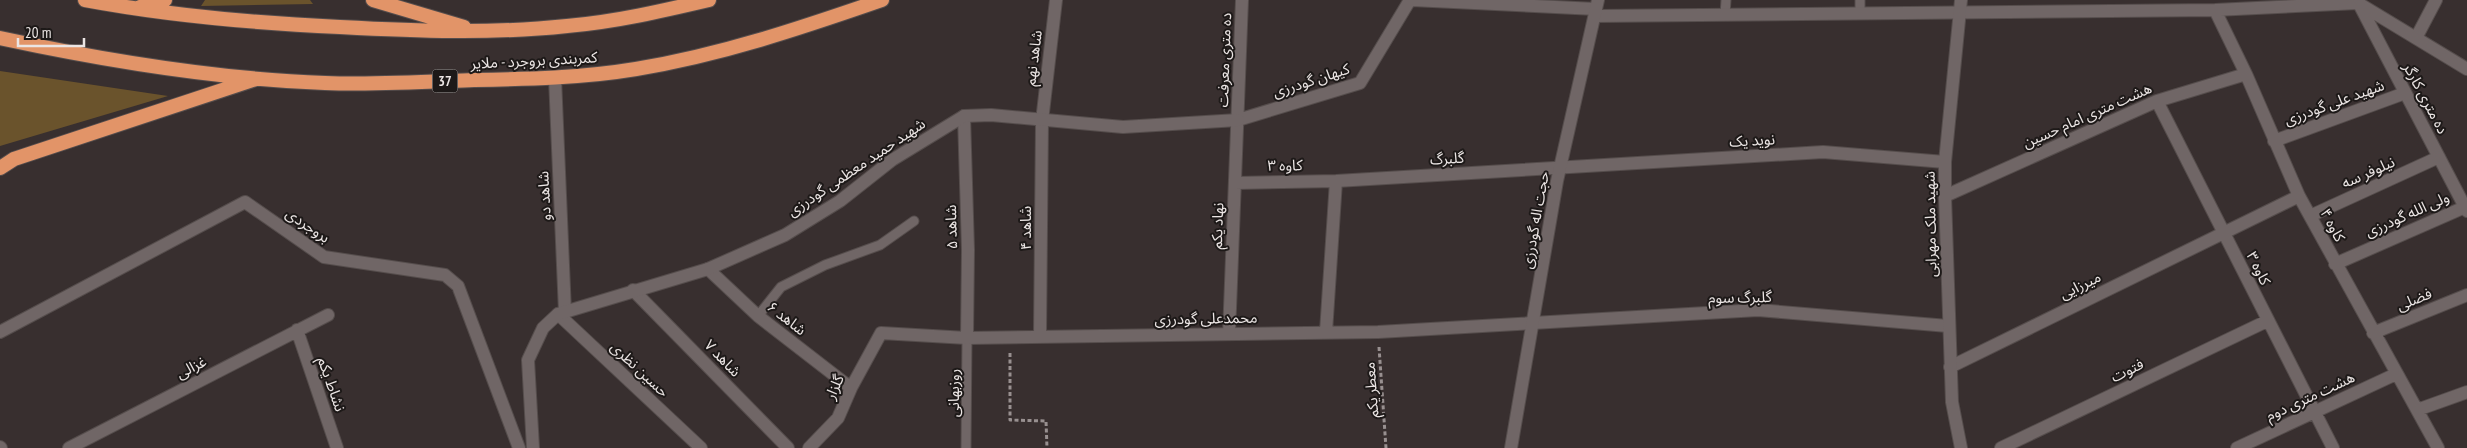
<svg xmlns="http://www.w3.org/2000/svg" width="2467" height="448" viewBox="0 0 2467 448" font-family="'PT Sans Narrow','Noto Sans Arabic',sans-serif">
	<rect width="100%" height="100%" fill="#382f2f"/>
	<!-- green -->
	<path fill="#6a532c" d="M205,0h105l3,4 -112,2z
		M0,71l168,25 -168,50z"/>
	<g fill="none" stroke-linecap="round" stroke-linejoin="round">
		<!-- service casing -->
		<g stroke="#554d4c" stroke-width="11">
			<path id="service" d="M1860,13v-13
				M1725,15l1,-15
				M758,316l23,-29 44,-22 55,-20 34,-24
				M966,448l1,-110"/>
		</g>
		<!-- minor casing -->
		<g stroke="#554d4c" stroke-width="14">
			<path id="minor" d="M1412,0l184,9
				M2357,0l110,211
				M2358,3l109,66
				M2215,10l31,64 53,122 139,252
				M1595,16l620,-6 143,-7
				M2416,38l20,-38
				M555,78l10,234
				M2157,101l176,347
				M964,116l4,134 -1,88
				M1238,120l122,-37 50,-83
				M2274,141l131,-48
				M1235,183l101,-2 487,-29 122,10
				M1945,196l212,-95 89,-27
				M2310,216l129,-59
				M2335,264l130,-57
				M708,269l50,47 93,72
				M633,290l155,158
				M558,314l143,134
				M297,330l40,118
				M0,332l245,-130 79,55 121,18 13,11 61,162
				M1326,332l10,-151
				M2373,333l94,-38
				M1229,334l13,-334
				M1040,336l2,-215 14,-121
				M1950,367l349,-171
				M2417,410l50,-18
				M69,448l259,-133
				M809,448l29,-30 13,-30 30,-55 86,5 411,-6 380,-22 190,16
				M2001,448l266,-127
				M2237,448l159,-74"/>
		</g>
		<!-- tertiary casing -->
		<g stroke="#554d4c" stroke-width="14">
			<path id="tertiary" d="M533,448l-5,-88 15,-32 15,-14 150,-45 77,-34 55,-34 52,-41 72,-44 27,-1 132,12 115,-7
				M1511,448l46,-267 41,-181
				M1961,448l-9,-46 -7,-206v-34l16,-162"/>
		</g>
		<!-- secondary casing -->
		<g stroke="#554d4c" stroke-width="14">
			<path id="secondary" d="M0,447l1,1"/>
		</g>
		<!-- trunk casing -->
		<g stroke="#554d4c" stroke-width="16">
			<path id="trunk" d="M85,0c86,16 168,23 255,27 76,4 152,7 227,-1 48,-4 95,-15 142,-26
				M373,0l91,27
				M140,7l25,-7
				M0,38c107,23 216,41 325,45 50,2 99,-1 149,-3 54,-1 108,-2 162,-11 85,-14 165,-41 246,-69
				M0,168l14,-9 242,-80"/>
		</g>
		<!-- path -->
		<path stroke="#989090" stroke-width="3" stroke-dasharray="4 2.5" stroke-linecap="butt" d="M1379,347l7,101
			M1010,353v67l36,1 1,27"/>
		<!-- service -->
		<use href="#service" stroke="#706666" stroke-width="9"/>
		<!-- minor -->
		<use href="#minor" stroke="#706666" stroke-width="12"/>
		<!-- tertiary -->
		<use href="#tertiary" stroke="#706666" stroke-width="12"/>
		<!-- secondary -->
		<use href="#secondary" stroke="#706666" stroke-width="12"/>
		<!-- trunk -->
		<use href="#trunk" stroke="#e29468" stroke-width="14"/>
	</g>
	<g text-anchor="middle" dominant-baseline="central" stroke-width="4" stroke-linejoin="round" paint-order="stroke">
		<!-- shield labels -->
		<rect fill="#1d1918" stroke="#ada8a7" stroke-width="1" x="432.5" y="69.5" width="25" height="23" rx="4"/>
		<g font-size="14" font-weight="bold" fill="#ebe5e4">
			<text x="445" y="81">37</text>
		</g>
		<!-- street labels -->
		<g font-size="15" fill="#ebe5e4" stroke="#1d1918">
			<text transform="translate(1033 58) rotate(-83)">شاهد نهم</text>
			<text transform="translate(534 60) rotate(-3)">کمربندی بروجرد - ملایر</text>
			<text transform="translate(1224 60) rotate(-88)">ده متری معرفت</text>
			<text transform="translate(1311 80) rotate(-18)">کیهان گودرزی</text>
			<text transform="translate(2426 98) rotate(62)">ده متری کارگر</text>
			<text transform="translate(2334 102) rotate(-20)">شهید علی گودرزی</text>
			<text transform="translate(2087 115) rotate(-24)">هشت متری امام حسین</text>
			<text transform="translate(1752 140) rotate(-3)">نوید یک</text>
			<text transform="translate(1447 158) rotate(-3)">گلبرگ</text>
			<text transform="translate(1285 165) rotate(-1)">کاوه ۳</text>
			<text transform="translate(856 167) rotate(-34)">شهید حمید معظمی گودرزی</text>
			<text transform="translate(2368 172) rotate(-24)">نیلوفر سه</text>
			<text transform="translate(544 196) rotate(-93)">شاهد دو</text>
			<text transform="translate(2407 214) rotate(-24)">ولی الله گودرزی</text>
			<text transform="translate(1535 220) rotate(-80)">حجت اله گودرزی</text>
			<text transform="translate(1930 224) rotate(-91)">شهید ملک مهرابی</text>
			<text transform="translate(308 225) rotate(34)">بروجردی</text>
			<text transform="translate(2333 225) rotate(62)">کاوه ۴</text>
			<text transform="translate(1217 226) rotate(-88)">نهاد یکم</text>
			<text transform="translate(951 227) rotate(-92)">شاهد ۵</text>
			<text transform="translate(1025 228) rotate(-90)">شاهد ۴</text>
			<text transform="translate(2259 268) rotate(64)">کاوه ۳</text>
			<text transform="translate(2080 285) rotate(-26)">میرزایی</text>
			<text transform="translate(1740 297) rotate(-1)">گلبرگ سوم</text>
			<text transform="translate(2414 299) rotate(-22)">فضلی</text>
			<text transform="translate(787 318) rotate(38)">شاهد ۶</text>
			<text transform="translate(1206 318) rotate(-1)">محمدعلی گودرزی</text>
			<text transform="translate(723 358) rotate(46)">شاهد ۷</text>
			<text transform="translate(191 367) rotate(-27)">غزالی</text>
			<text transform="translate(640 369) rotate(43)">حسین نظری</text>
			<text transform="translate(2127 370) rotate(-26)">فتوت</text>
			<text transform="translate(332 384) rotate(71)">نشاط یکم</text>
			<text transform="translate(834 387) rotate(-66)">گلزار</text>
			<text transform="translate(1371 390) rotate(-94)">معطر یکم</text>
			<text transform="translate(953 393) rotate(-90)">روزبهانی</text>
			<text transform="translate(2310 396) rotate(-25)">هشت متری دوم</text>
		</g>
	</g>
	<!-- scale -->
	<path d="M18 38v8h66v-8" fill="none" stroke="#ebe5e4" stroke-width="2.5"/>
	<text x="25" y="38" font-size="15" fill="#ebe5e4" stroke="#1d1918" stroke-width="4" paint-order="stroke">20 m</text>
</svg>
